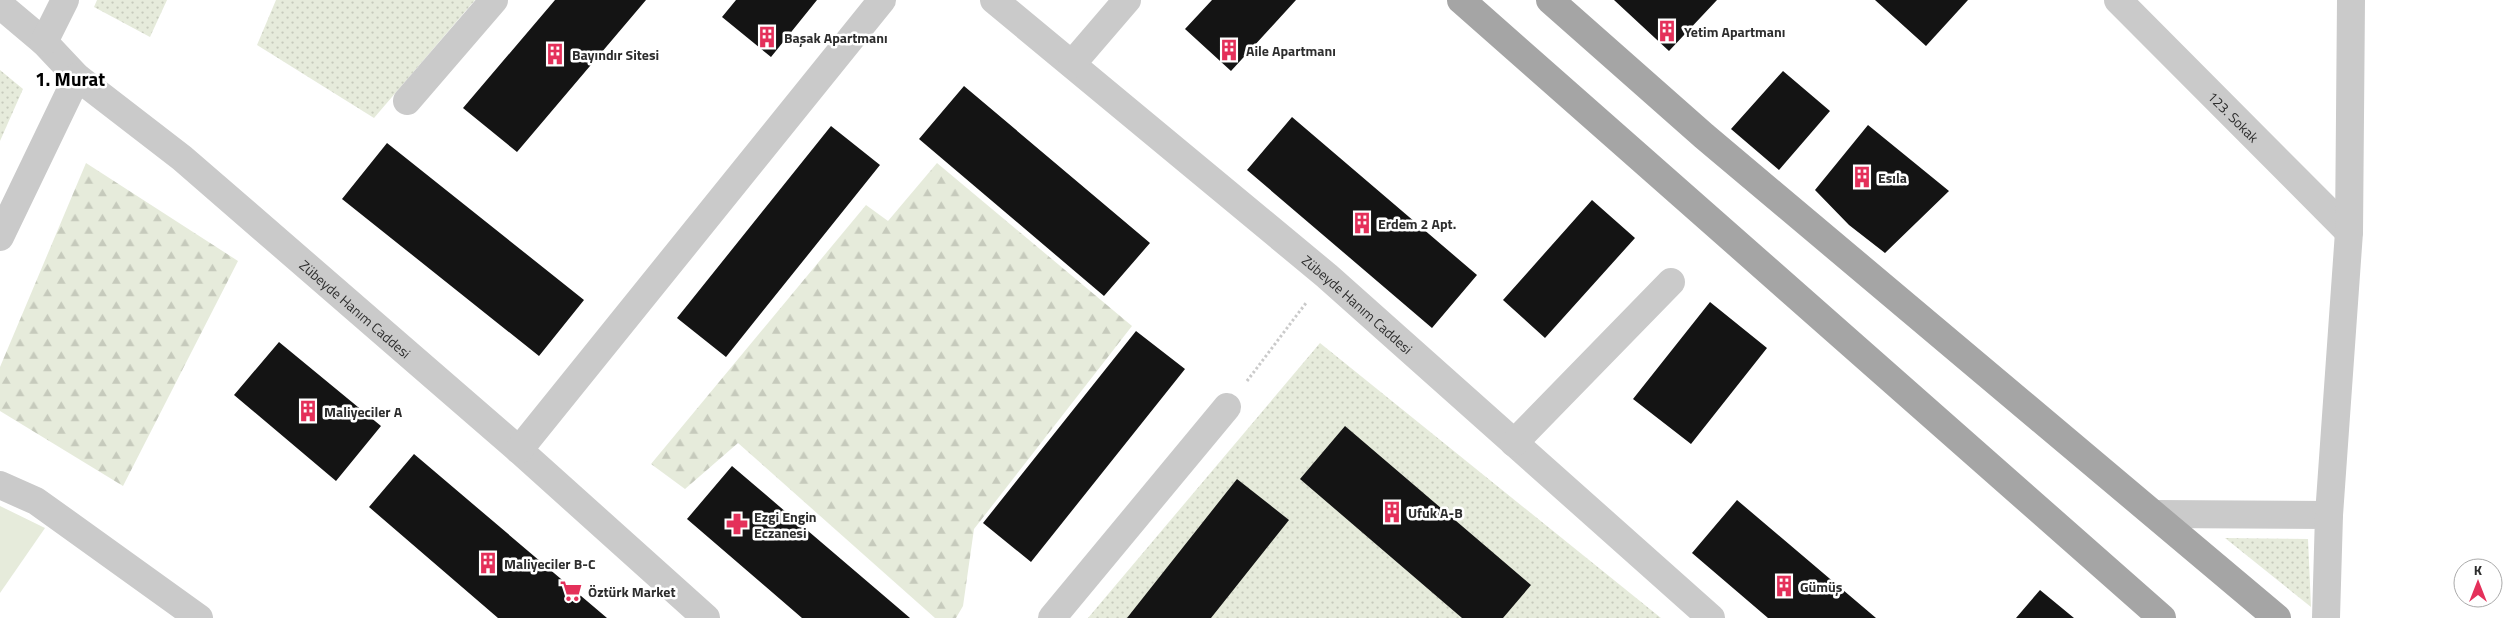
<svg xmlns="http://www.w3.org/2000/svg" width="2513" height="618" viewBox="0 0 2513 618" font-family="'Titillium Web',sans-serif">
	<defs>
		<pattern id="grass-dots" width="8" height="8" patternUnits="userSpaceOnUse" patternTransform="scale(1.25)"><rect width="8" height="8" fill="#e6ebdb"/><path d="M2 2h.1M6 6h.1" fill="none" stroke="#c6cabc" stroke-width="1.8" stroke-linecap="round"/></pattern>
		<pattern id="forest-firs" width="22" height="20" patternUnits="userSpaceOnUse" patternTransform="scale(1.25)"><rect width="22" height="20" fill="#e6ebdb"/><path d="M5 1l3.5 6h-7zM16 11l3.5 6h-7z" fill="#c6cabc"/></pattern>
	</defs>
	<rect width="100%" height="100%" fill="#fff"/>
	<!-- grass -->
	<path fill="url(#grass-dots)" d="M97,0h70l-17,37 -56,-30z
		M276,0h199l-101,118 -117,-73z
		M0,70l23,19 -23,52z
		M1320,343l341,275h-573z
		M2225,538l83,1 3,68z"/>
	<!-- forest -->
	<path fill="url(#forest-firs)" d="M86,163l152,98 -115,225 -123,-75v-44z
		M937,163l195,163 -158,203 -11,77 -7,12h-21l-197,-175 -53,46 -34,-25 215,-259 22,16z"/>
	<!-- green -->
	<path fill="#e6ebdb" d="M0,506l45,22 -45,65z"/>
	<!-- building -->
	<path fill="#141414" d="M555,0h91l-129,152 -54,-44z
		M736,0h81l-46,57 -49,-40z
		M1212,0h84l-65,71 -46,-42z
		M1614,0h103l-48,51z
		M1875,0h93l-42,46z
		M1783,71l47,40 -51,59 -48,-41z
		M964,86l186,157 -46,53 -185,-157z
		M1292,117l185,158 -45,53 -185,-158z
		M1868,125l81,66 -64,62 -36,-28 -34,-35z
		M831,126l49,39 -154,192 -49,-39z
		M387,143l197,157 -45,56 -197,-157z
		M1592,200l43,38 -90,100 -42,-38z
		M1710,302l57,46 -76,96 -58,-45z
		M1136,331l49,38 -154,193 -48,-39z
		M279,342l102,84 -45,55 -102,-86z
		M1345,426l186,159 -28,33h-41l-162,-139z
		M414,454l193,164h-109l-129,-111z
		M732,466l178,152h-108l-115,-99z
		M1237,479l52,41 -78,98h-84z
		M1737,500l139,118h-108l-76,-65z
		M2040,590l34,28h-58z"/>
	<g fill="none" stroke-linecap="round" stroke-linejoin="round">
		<!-- path -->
		<path stroke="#cacaca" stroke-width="3" stroke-dasharray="2.5 2.5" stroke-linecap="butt" d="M1247,381l59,-78"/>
		<!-- minor -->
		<g stroke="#cacaca" stroke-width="28">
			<path id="s1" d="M994,0l333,276 384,342"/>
			<path id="s2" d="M2118,0l231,232"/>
			<path id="s3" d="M0,5l44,37 33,35 105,81 337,292 187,168"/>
			<path d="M44,42l21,-42"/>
			<path d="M1072,64l55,-64"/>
			<path d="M407,101l87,-101"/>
			<path d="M0,237l77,-160"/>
			<path d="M1514,443l157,-161"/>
			<path d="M519,450l363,-450"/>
			<path d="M0,485l36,16 163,117"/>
			<path d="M2154,514l175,1"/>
			<path d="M1052,618l175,-211"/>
			<path d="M2326,618l3,-103 20,-283 2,-232"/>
		</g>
		<!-- major -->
		<path stroke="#a5a5a5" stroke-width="28" d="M1461,0l701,618
			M1550,0l154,136 573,482"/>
	</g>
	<!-- icons -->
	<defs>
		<g id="building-bare" transform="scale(1.725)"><path d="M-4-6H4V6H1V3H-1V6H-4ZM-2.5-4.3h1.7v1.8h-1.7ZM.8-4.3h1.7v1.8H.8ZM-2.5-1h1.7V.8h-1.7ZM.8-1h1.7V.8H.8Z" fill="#e4305a" stroke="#fff" stroke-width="2.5" paint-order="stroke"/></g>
		<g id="pharmacy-bare" transform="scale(1.725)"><path d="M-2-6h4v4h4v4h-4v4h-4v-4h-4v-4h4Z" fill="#e4305a" stroke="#fff" stroke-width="2.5" paint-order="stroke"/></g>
		<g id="supermarket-bare" transform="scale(1.725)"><path d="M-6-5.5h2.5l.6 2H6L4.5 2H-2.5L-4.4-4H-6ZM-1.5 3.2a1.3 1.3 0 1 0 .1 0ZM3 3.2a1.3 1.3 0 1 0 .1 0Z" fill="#e4305a" stroke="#fff" stroke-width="2.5" paint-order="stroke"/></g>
	</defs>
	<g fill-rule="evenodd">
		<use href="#building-bare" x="1667" y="31"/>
		<use href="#building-bare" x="767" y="37"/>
		<use href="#building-bare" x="1229" y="50"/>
		<use href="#building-bare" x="555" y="54"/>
		<use href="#building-bare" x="1862" y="177"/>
		<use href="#building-bare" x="1362" y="223"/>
		<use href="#building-bare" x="308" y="411"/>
		<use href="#building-bare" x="1392" y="512"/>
		<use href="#pharmacy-bare" x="737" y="524"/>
		<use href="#building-bare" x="488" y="563"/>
		<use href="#building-bare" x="1784" y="586"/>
		<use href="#supermarket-bare" x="571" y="591"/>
	</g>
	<g text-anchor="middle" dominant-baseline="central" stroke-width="5" stroke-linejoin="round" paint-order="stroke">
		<!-- poi labels -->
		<g font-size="14" font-weight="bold" fill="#2d2d2d" stroke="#fff" text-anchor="start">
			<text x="1684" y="31">Yetim Apartmanı</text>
			<text x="784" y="37">Başak Apartmanı</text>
			<text x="1246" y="50">Aile Apartmanı</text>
			<text x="572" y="54">Bayındır Sitesi</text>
			<text x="1878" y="177">Esıla</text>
			<text x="1378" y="223">Erdem 2 Apt.</text>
			<text x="324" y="411">Maliyeciler A</text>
			<text x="1408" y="512">Ufuk A-B</text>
			<text x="754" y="516">Ezgi Engin<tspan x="754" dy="16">Eczanesi</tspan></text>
			<text x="504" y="563">Maliyeciler B-C</text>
			<text x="1800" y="586">Gümüş</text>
			<text x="588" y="591">Öztürk Market</text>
		</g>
		<!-- street labels -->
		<g font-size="14" fill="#2d2d2d" stroke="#fff">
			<text stroke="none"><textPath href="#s2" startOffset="164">123. Sokak</textPath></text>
			<text stroke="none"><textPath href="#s1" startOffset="474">Zübeyde Hanım Caddesi</textPath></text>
			<text stroke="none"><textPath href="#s3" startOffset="468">Zübeyde Hanım Caddesi</textPath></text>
		</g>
		<!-- district labels -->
		<g font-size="19" font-weight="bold" fill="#000" stroke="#fff">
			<text x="70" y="78">1. Murat</text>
		</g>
	</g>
	<!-- north arrow -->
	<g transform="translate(2478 583)"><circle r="24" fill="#ffffff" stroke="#ababab"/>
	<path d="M0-4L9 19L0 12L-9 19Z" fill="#e4305a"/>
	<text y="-8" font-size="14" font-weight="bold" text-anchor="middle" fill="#2d2d2d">K</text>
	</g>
</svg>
